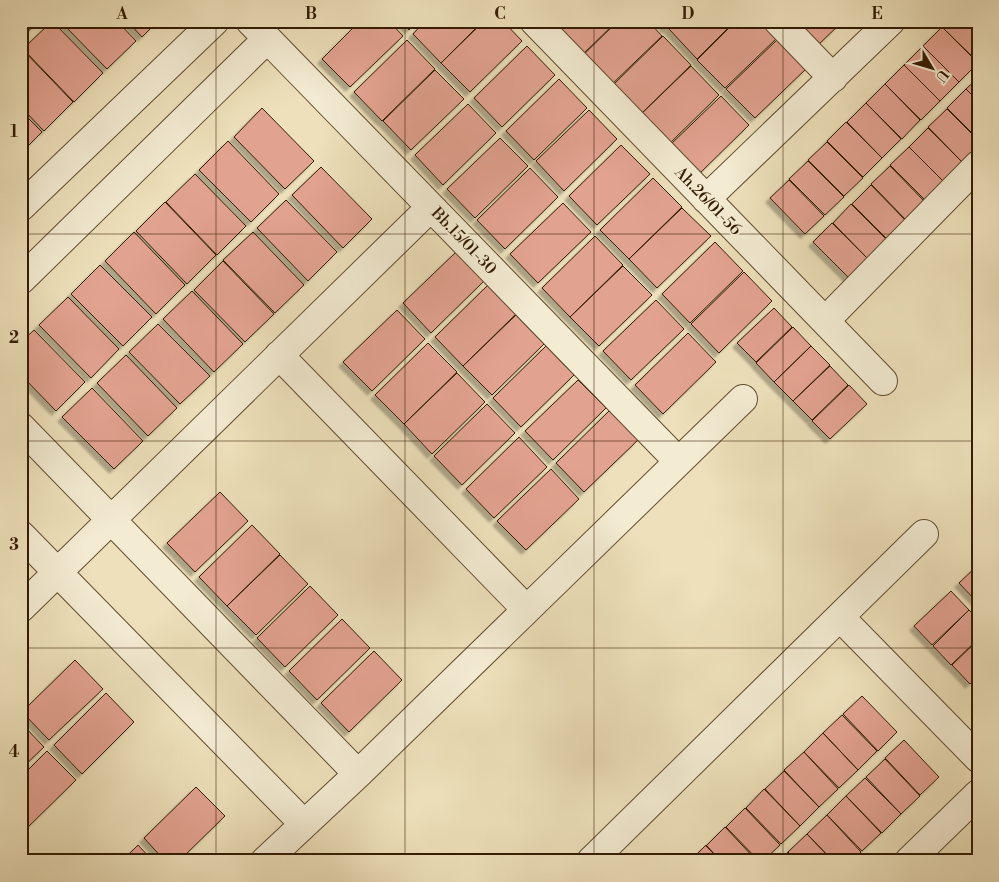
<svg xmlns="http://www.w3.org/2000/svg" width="999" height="882" viewBox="0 0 999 882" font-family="'Libre Bodoni',serif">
	<defs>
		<filter id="shadow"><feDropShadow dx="-4.5" dy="4.5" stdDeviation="1" flood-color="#0004"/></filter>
	</defs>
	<rect width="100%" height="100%" fill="#ede0ba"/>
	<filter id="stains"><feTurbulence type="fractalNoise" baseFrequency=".004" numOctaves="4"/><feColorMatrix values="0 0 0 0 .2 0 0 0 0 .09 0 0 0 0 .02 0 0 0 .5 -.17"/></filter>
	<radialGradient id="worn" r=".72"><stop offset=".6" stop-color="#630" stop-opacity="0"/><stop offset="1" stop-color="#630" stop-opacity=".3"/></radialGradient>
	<!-- building -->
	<path fill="#e2a290" stroke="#331b02" filter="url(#shadow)" d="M21,21h18l-18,17z
		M52,21l51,52 -29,29 -51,-53z
		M60,21h57l19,20 -29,28z
		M127,21h31l-16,16z
		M360,21h29l14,15 -53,51 -28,-28z
		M401,21h16l-8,9z
		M425,21h58l-42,42 -28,-29z
		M484,21h19l19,20 -52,51 -29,-29z
		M559,21h58l-37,36 -28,-29z
		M618,21h30l14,15 -53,51 -29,-29z
		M660,21h16l-9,8z
		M677,21h58l-38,38 -28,-30z
		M736,21h27l15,16 -53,51 -28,-28z
		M791,21h52l-27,26z
		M948,21h27l3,4v37l-36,-35z
		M942,27l36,36 -19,19 -36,-36z
		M663,36l28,29 -53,52 -28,-29z
		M779,38l29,29 -53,51 -29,-29z
		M407,40l28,29 -53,52 -28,-29z
		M527,46l28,29 -53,52 -28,-29z
		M923,46l36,36 -19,19 -36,-36z
		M22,49l51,53 -29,29 -23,-24z
		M904,65l36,36 -19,19 -36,-36z
		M691,66l28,29 -52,51 -29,-29z
		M435,70l29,29 -53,51 -28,-29z
		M978,78v23l-12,-12z
		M559,79l28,29 -53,52 -28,-29z
		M885,84l35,36 -18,19 -36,-36z
		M966,89l12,12v38l-31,-31z
		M721,96l28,29 -53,52 -28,-30z
		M866,103l35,36 -19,19 -35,-36z
		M468,104l28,29 -53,52 -28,-30z
		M262,108l52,53 -29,28 -51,-52z
		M947,109l31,31v10l-14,14 -36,-37z
		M589,110l28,29 -53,52 -28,-30z
		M21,111l21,21 -21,21z
		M846,122l36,36 -19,19 -36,-36z
		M928,128l36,36 -19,19 -36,-36z
		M500,138l28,28 -53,52 -28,-29z
		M228,141l51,53 -28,28 -52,-52z
		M827,142l36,36 -19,18 -36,-36z
		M621,145l29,29 -53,51 -28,-29z
		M909,147l36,36 -19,18 -36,-36z
		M808,161l36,36 -19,18 -36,-36z
		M890,166l35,36 -18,19 -36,-37z
		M321,167l51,52 -29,29 -51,-53z
		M530,168l28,29 -53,52 -28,-29z
		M195,174l51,52 -29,29 -51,-53z
		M653,178l29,29 -53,52 -29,-29z
		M789,180l35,36 -19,18 -35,-36z
		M871,185l35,36 -18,19 -36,-36z
		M286,200l51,52 -29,29 -51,-53z
		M165,202l51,53 -29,29 -51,-53z
		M563,203l28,29 -53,51 -28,-29z
		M851,204l36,36 -19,19 -35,-36z
		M682,208l29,28 -54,52 -28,-29z
		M832,223l36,36 -19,19 -36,-36z
		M134,232l51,53 -29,29 -51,-53z
		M253,232l51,53 -29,28 -52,-53z
		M595,236l28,29 -53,52 -28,-29z
		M715,242l28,29 -53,52 -28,-29z
		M456,252l28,29 -53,52 -28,-30z
		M223,261l51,53 -29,28 -51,-52z
		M100,265l52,52 -29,29 -52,-52z
		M623,266l29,29 -53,51 -29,-29z
		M744,272l28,29 -53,52 -28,-29z
		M488,285l28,29 -53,52 -28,-29z
		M192,291l51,53 -29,28 -51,-53z
		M68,297l51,52 -28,29 -52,-53z
		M656,300l28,29 -53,51 -28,-29z
		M774,308l18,19 -36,35 -19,-19z
		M397,310l28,29 -53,52 -29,-29z
		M516,315l28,29 -52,51 -29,-29z
		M158,324l52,52 -30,28 -51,-52z
		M793,327l18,19 -37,36 -18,-19z
		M34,330l51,52 -29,29 -35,-36v-33z
		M688,333l28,29 -53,52 -28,-29z
		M428,343l29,29 -53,52 -29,-29z
		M546,346l28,29 -53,52 -28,-29z
		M811,346l19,19 -37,36 -19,-19z
		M126,355l51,53 -29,28 -51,-53z
		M830,366l18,19 -36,35 -19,-19z
		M457,373l28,29 -53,52 -28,-30z
		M578,380l28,28 -53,52 -28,-29z
		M849,385l18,19 -37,35 -18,-18z
		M92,388l51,53 -29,28 -52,-52z
		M487,404l28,29 -53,52 -28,-29z
		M609,411l29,29 -54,52 -28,-29z
		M519,437l28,30 -53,51 -28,-29z
		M551,469l28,30 -53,51 -29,-29z
		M220,492l28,29 -53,51 -28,-29z
		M252,525l28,29 -53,52 -28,-29z
		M280,555l28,29 -52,51 -29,-29z
		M978,565v36l-1,1 -18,-19z
		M310,586l28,29 -53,52 -28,-29z
		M951,591l18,19 -37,35 -18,-19z
		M969,610l9,9v20l-27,26 -18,-19z
		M342,619l28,29 -53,52 -28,-29z
		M978,640v36l-8,8 -18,-19z
		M374,651l28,29 -53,52 -28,-29z
		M75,660l28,29 -54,51 -27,-28z
		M106,693l28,29 -52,52 -28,-29z
		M862,696l35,36 -19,19 -35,-37z
		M842,715l35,36 -19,19 -35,-37z
		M21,723l23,24 -23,22z
		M823,733l35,37 -19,18 -35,-36z
		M904,740l35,37 -19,18 -35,-37z
		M47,751l29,29 -53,52 -2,-55z
		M804,752l34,37 -19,18 -35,-37z
		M885,759l35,37 -19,18 -35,-37z
		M784,771l35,36 -19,19 -35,-37z
		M865,778l36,36 -19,19 -36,-37z
		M196,787l29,29 -46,45h-14l-21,-23z
		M764,789l36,37 -19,18 -35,-36z
		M846,796l35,37 -19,18 -35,-36z
		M745,808l35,37 -17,16h-4l-33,-34z
		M827,815l34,37 -9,9h-19l-26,-27z
		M725,827l32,34h-36l-15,-15z
		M807,834l26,27h-37l-8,-9z
		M138,845l15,16h-31z
		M706,845l15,16h-31z
		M788,852l8,9h-17z"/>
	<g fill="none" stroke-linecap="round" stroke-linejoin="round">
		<!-- minor casing -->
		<g stroke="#624c30" stroke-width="30">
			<path id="minor" d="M250,21l428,440
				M534,21l349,360
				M778,21l55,57
				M706,199l185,-178
				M21,207l194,-186
				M21,280l246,-241
				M825,321l153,-156
				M279,355l247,254
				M21,427l337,347
				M21,535l283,289
				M21,608l410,-401
				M840,617l138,141
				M265,861l93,-87 385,-375
				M591,861l333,-327
				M909,861l69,-67"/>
		</g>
		<!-- minor -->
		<use href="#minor" stroke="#f3ebd2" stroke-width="28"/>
	</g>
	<!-- grid -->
	<path fill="none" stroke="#331b02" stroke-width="1" stroke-opacity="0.55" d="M216,21v840M405,21v840M594,21v840M783,21v840M21,234h957M21,441h957M21,648h957"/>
	<g text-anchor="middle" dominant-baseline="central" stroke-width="4" stroke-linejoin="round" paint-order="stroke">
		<!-- street labels -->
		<g font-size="16" fill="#331b02" stroke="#f3ebd2">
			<text transform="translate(708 201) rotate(46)">Ah.26/01-56</text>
			<text transform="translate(464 241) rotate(46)">Bb.15/01-30</text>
		</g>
	</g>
	<!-- margin -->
	<rect width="999" height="882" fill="none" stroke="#ede0ba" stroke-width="55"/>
	<!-- north arrow -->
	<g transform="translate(932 68) rotate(128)" stroke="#f3ebd2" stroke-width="4" paint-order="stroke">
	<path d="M0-4L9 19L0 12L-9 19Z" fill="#331b02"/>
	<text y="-8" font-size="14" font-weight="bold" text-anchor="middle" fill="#331b02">U</text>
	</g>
	<rect x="28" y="28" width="944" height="826" fill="none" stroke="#331b02" stroke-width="2"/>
	<g font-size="16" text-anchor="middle" font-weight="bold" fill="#331b02">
		<text x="122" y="19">A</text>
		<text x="311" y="19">B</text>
		<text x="500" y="19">C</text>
		<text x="688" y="19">D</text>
		<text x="877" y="19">E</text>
		<text x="14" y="137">1</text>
		<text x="14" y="343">2</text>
		<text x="14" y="550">3</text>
		<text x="14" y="757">4</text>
	</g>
	<rect width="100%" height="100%" filter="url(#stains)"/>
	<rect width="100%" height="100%" fill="url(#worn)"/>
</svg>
